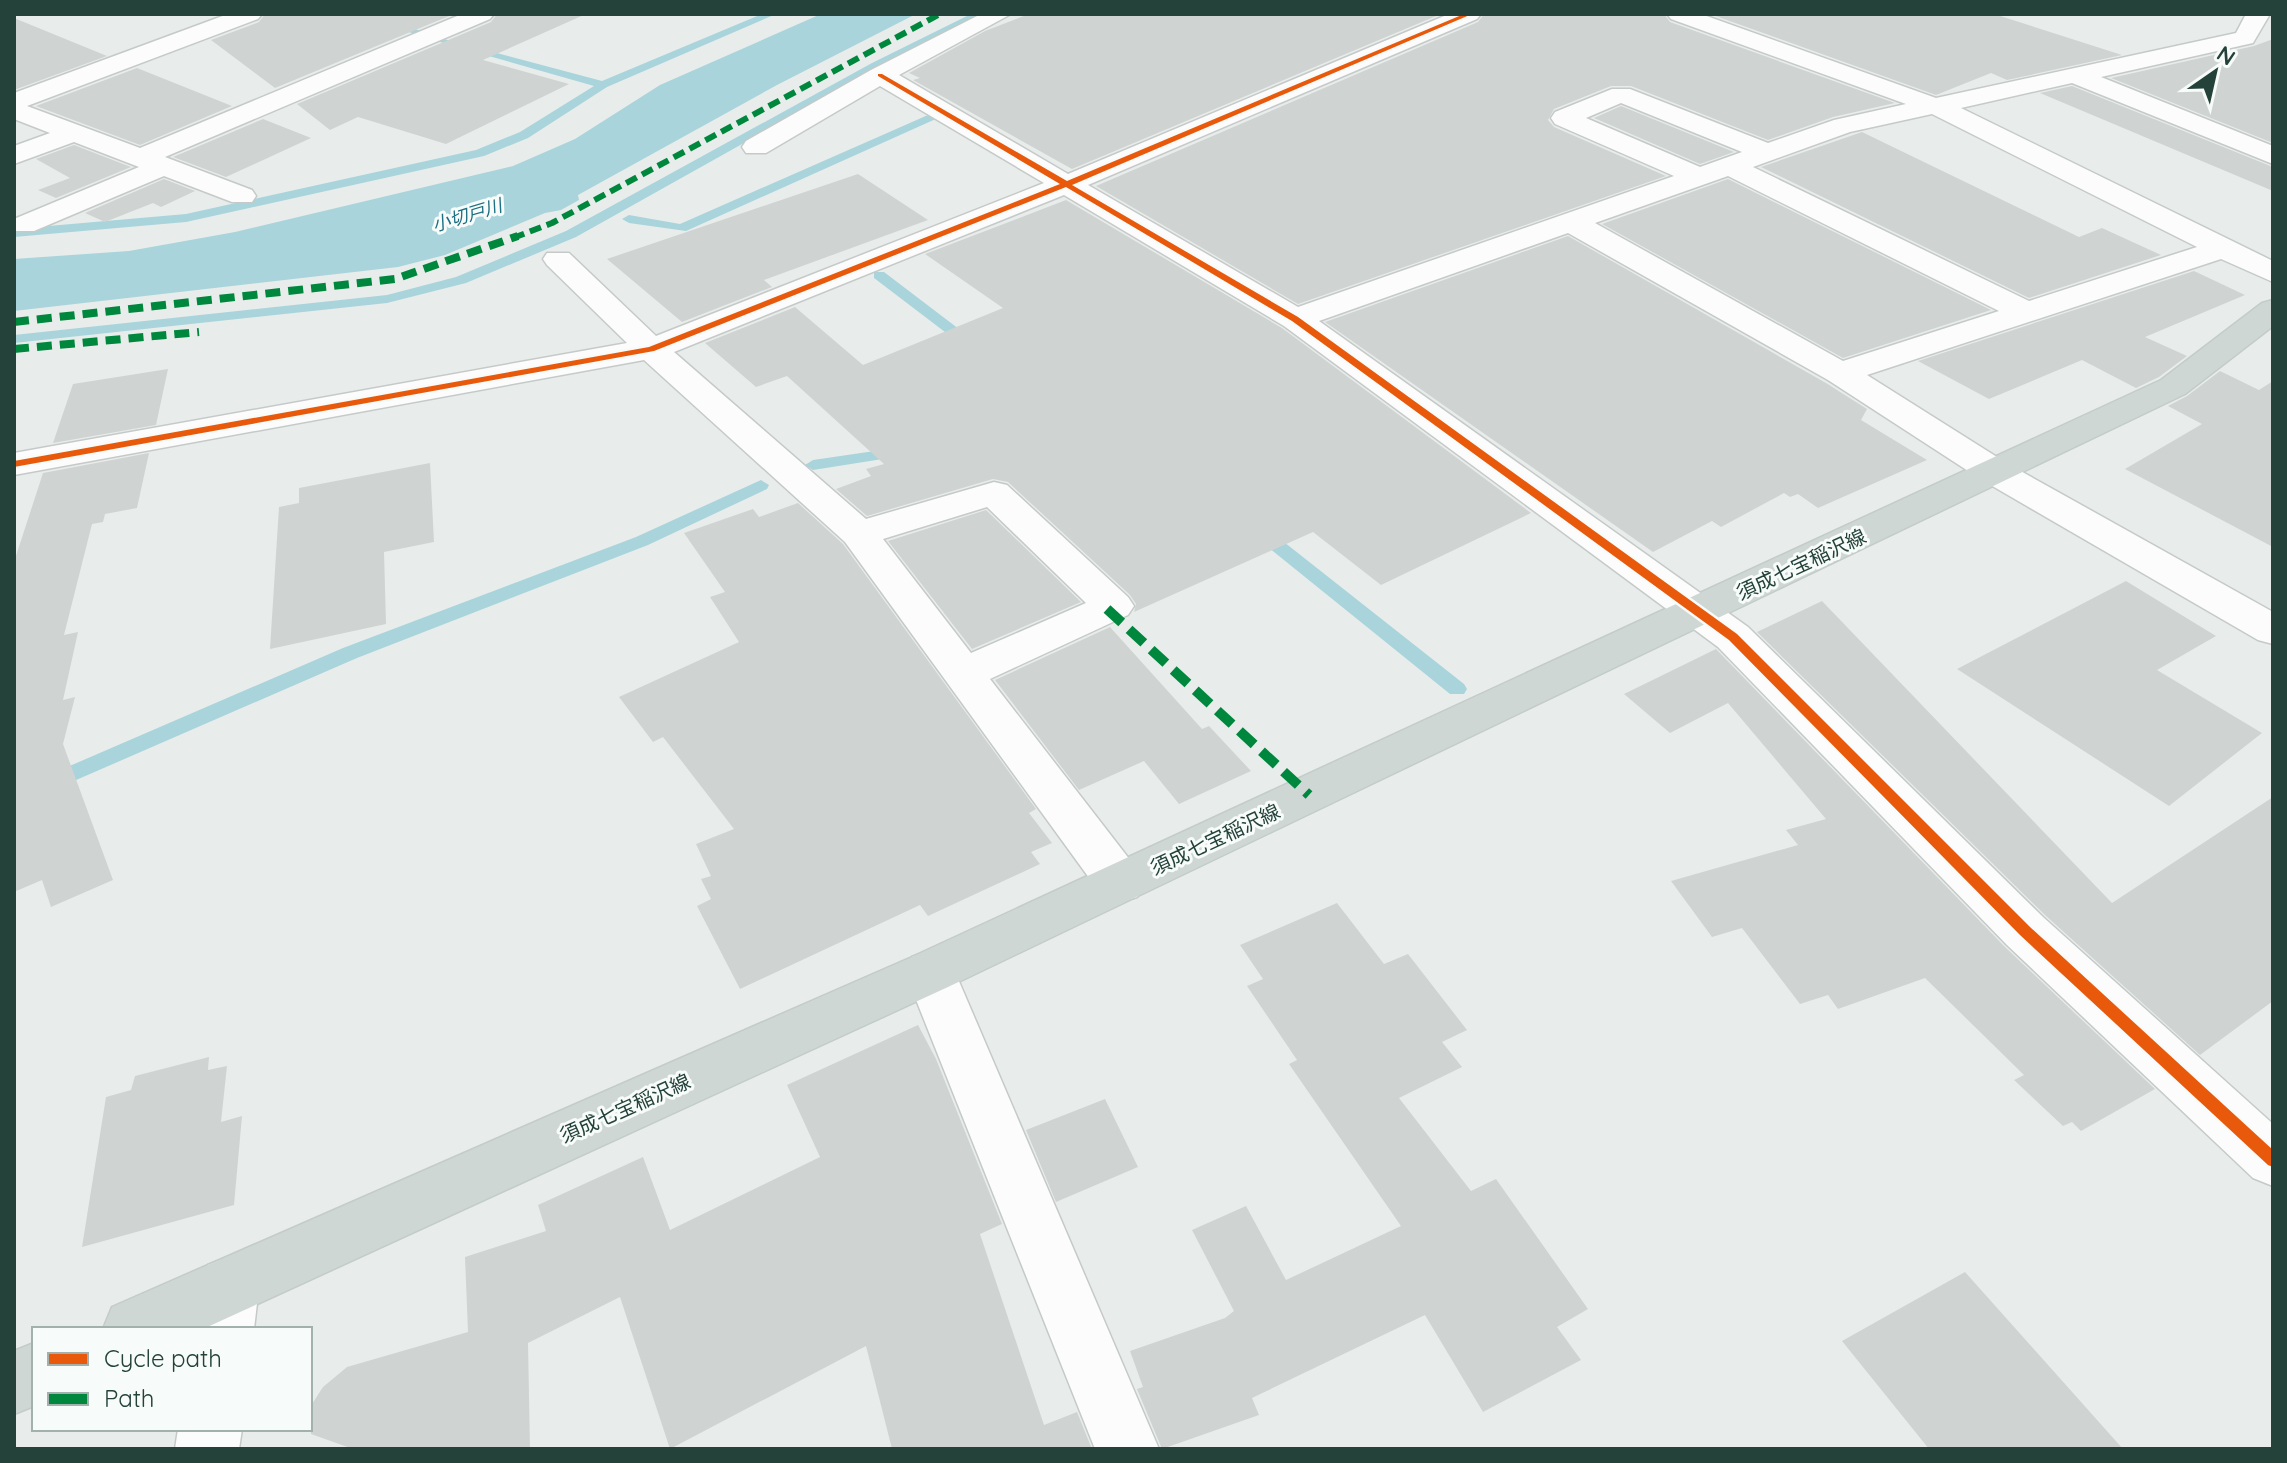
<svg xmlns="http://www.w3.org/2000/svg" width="2287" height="1463" viewBox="0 0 2287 1463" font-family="Quicksand,'Noto Sans JP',sans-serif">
	<rect width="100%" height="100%" fill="#e8edeb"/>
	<!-- water -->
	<path fill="#a9d4db" d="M821,14h95l-139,71 -199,110 1,5 -18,10 -16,3 -100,42 -47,12 -384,44v-52l115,-8 106,-19 278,-66 62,-27 85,-54z"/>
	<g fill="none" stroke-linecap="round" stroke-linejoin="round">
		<!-- stream -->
		<path fill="#a9d4db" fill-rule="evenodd" d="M353,14h16l55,18 -9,2z
			M762,14h14l-169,73 -79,51 -44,18 -298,66 -172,15v-8l172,-15 290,-64 44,-18 74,-46 -154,-44v-4l162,43z
			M971,14h13l-104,53 -304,170 -110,46 -79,20 -373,40v-8l373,-40 69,-18 110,-46 306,-168z
			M928,115l10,3 -252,113 -57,-8 -7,-4 7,-4 51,9z
			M874,272h10l92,70v6h-10l-92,-70z
			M902,447l6,2v6l-95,15 -8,-5 8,-5z
			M761,480l8,5 -2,4 -119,56 -291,113 -343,149v-17l329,-142 293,-111z
			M1259,526l6,1 199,157 3,5 -3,5h-14l-197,-159 -3,-4z"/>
	</g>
	<!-- building -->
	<path fill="#cfd4d2" d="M265,14h189l-179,74 -64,-48 48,-18z
		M497,14h89l-103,46 86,24 -123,60 -88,-27 -28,13 -33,-26 194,-82z
		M1029,14h412l-369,155 -159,-89 7,-2 -11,-5 76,-42z
		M1484,14h180l6,8 225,81 -62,14 -65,23 -137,-54h-20l-57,23 -6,11 6,7 112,49 -368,128 -202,-118 382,-164z
		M1710,14h284l128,41 -115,25 -16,-7 -55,22z
		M14,18l93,38 -93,34z
		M2273,39v104l-162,-65 143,-32z
		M137,68l95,38 -92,39 -104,-39z
		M2072,86l201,81v24l-233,-98z
		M1621,106l113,46 -34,12 -106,-46z
		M263,119l48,19 -85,39 -53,-20z
		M1862,132l217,105 23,-9 59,27 -132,43 -268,-131z
		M74,145l57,22 -75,31 -18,-8 32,-12 -34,-19z
		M858,174l70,46 -164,60 8,7 -90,35 -75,-63z
		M164,179l31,12 -34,16 -8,-4 -48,19 -20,-9z
		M1728,179l263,131 -148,48 -241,-134z
		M1066,200l216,128 249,185 -150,72 -68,-53 -179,80 2,-8 -6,-9 -122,-113 -15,-3 -126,37 -31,-27 35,-13 -5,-7 18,-5 -97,-88 -31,11 -51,-44 90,-36 68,58 140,-57 -78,-54z
		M1568,236l258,147 41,26 -6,11 66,40 -109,48 -20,-14 -8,3 -6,-4 -63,34 -9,-6 -59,31 -328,-230z
		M2194,271l51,24 -100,42 42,19 -28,21 -23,11 -54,-28 -93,39 -71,-38z
		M168,369l-12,56 -103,18 20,-59z
		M2220,371l39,19 14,-9v166l-148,-78 77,-45 -34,-18 19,-10z
		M149,453l-12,55 -32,6 -2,8 -11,2 -28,111 14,-3 -15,68 12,-3 -12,47 50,136 -62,27 -9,-27 -28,12v-330l29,-89z
		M430,463l4,79 -50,10 2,72 -116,25 9,-142 20,-4v-15z
		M798,503l45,41 193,265 -7,4 23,30 -21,9 9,12 -112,52 -8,-11 -180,84 -43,-83 14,-7 -10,-20 10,-3 -15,-32 38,-15 -71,-92 -10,5 -34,-45 120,-55 -29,-45 15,-5 -41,-59 69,-24 6,8z
		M986,510l95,92 -109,47 -84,-108z
		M2126,581l90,55 -59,34 105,63 -93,73 -212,-137z
		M1822,601l290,302 161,-106v204l-73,54 -155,-140 -288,-283z
		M1110,627l92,102 7,-3 42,45 -72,33 -35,-43 -65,29 -84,-110z
		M1716,649l289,298 150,142 -74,42 -9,-9 -9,4 -49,-46 10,-5 -99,-97 -87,31 -10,-14 -28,9 -58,-76 -30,9 -41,-56 127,-36 -12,-15 40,-11 -98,-116 -58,30 -46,-39z
		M1337,903l47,61 24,-10 59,76 -25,12 20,25 -63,31 72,93 25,-12 92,130 -31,18 24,33 -98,52 -58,-97 -173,83 7,17 -97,34 -25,-60 6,-2 -13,-36 95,-33 9,-7 -42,-81 54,-24 40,74 115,-54 -112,-162 8,-4 -50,-74 16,-7 -23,-34z
		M918,1025l18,34 66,165 -22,10 64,191 33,-13 15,37h-200l-26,-103 -196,103 -50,-152 -92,46 2,106h-177l-42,-15 -1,-27 13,-20 24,-20 121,-35 -3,-75 81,-26 -8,-26 105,-48 27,73 150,-73 -33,-72z
		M209,1057l-1,13 19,-4 -6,56 21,-6 -8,89 -152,42 24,-150 25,-7 4,-14z
		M1105,1099l33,68 -82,35 -30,-72z
		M1965,1272l158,177h-194l-87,-108z"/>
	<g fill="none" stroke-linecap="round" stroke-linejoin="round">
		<!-- minor casing -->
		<g stroke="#c5cac8" stroke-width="3">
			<path id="minor" d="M228,14h34l-4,5 -231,87 113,42 322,-134h32l-4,5 -325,138 87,33 4,6 -4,6h-20l-68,-26 -130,55h-20v-12l125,-52 -65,-25 -60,22v-18l36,-13 -36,-14v-26z
				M981,14h30l-112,61 169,99 381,-160h32l-4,5 -389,166 210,122 376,-131 -119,-52 -4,-6 4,-6 57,-23h18l138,54 66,-23 72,-16 -235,-85 -4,-5h34l235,84 300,-65 10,-19h24l-17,29 -152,34 172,69v18l-201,-81 -111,25 312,153v21l-52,-23 -354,116 141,89 265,148v32l-15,-4 -276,-160 -154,-100 -260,-147 -249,88 429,306 295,290 230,207v62l-20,-8 -246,-233 -289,-298 -434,-321 -220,-131 -390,157 192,167 128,-37 13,3 121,112 6,9 -6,9 -138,64 147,190 7,14 -7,14 -17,5 -17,-5 -258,-355 -201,-182 -630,115v-22l613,-110 -80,-78 -4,-6 4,-6h22l87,83 388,-153 -164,-97 -114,67h-20l-4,-6 4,-6 125,-71zM1621,103l121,49 -42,15 -114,-49zM1932,114l265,133 -168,54 -276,-134 97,-35zM1728,176l271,135 -156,50 -248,-138zM987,507l99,96 -115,50 -88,-114z
				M930,951l18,6 7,15 204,477h-64l-190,-477 7,-15z
				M229,1257l21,8 9,21 -5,43h-62l7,-43 9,-21z
				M178,1429h64l-3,20h-64z"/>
		</g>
		<!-- major casing -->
		<g stroke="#c3ccc9" stroke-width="3">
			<path id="major" d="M2273,300v26l-88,68 -1237,593 -745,342h-100l9,-22 800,-350 1249,-577 101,-77z
				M34,1343v63l-20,8v-63z"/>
		</g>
		<!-- minor -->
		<use href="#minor" fill="#fcfcfc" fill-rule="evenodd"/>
		<!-- major -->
		<use href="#major" fill="#cfd7d5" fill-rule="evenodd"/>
		<!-- quiet-far2 -->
		<path stroke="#00873e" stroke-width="6" stroke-dasharray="12 6" stroke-linecap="butt" d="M513,238l39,-15 388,-209"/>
		<!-- quiet-far1 -->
		<path stroke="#00873e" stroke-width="8" stroke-dasharray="15 8" stroke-linecap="butt" d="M14,322l381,-43 123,-43
			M14,349l185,-17"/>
		<!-- quiet -->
		<path stroke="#00873e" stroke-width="10" stroke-dasharray="20 10" stroke-linecap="butt" d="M1107,609l202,186"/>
		<!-- cycleway casing -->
		<g stroke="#f7fbf9" stroke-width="5">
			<path id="cycleway" d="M1464,14h8l-400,171 226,132 439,317 293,293 243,223v17l-5,-2 -248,-230 -291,-295 -437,-319 -226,-134 -412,164 -640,116v-6l635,-114 411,-163 -182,-108v-2h4l185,107z"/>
		</g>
		<!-- cycleway -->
		<use href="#cycleway" fill="#e8590c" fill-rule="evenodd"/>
	</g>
	<g text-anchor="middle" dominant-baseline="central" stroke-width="6" stroke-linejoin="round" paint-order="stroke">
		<!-- far-water labels -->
		<g font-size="18" font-style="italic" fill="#1c6f80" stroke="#f7fbf9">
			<text transform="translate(467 215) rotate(-17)">小切戸川</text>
		</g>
		<!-- street labels -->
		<g font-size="20" fill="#24423a" stroke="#f7fbf9">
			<text transform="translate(1801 564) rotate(-25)">須成七宝稲沢線</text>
			<text transform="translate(1215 839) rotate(-25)">須成七宝稲沢線</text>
			<text transform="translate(625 1108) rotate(-24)">須成七宝稲沢線</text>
		</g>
	</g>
	<!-- border -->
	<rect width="2287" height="1463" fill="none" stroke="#24423a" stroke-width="32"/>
	<!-- legend -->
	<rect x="32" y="1327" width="280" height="104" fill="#f7fbf9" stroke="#a3b1ad" stroke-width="2"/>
	<rect x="48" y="1353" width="40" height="12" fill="#e8590c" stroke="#a3b1ad" stroke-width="2"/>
	<text x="104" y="1367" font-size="24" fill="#24423a">Cycle path</text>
	<rect x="48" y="1393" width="40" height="12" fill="#00873e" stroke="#a3b1ad" stroke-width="2"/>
	<text x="104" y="1407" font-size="24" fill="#24423a">Path</text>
	<!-- north arrow -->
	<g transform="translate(2215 72) rotate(34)" stroke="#f7fbf9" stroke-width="6" paint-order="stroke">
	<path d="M0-6L14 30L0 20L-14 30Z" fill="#24423a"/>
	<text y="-12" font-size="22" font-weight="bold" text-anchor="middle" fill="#24423a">N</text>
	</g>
</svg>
